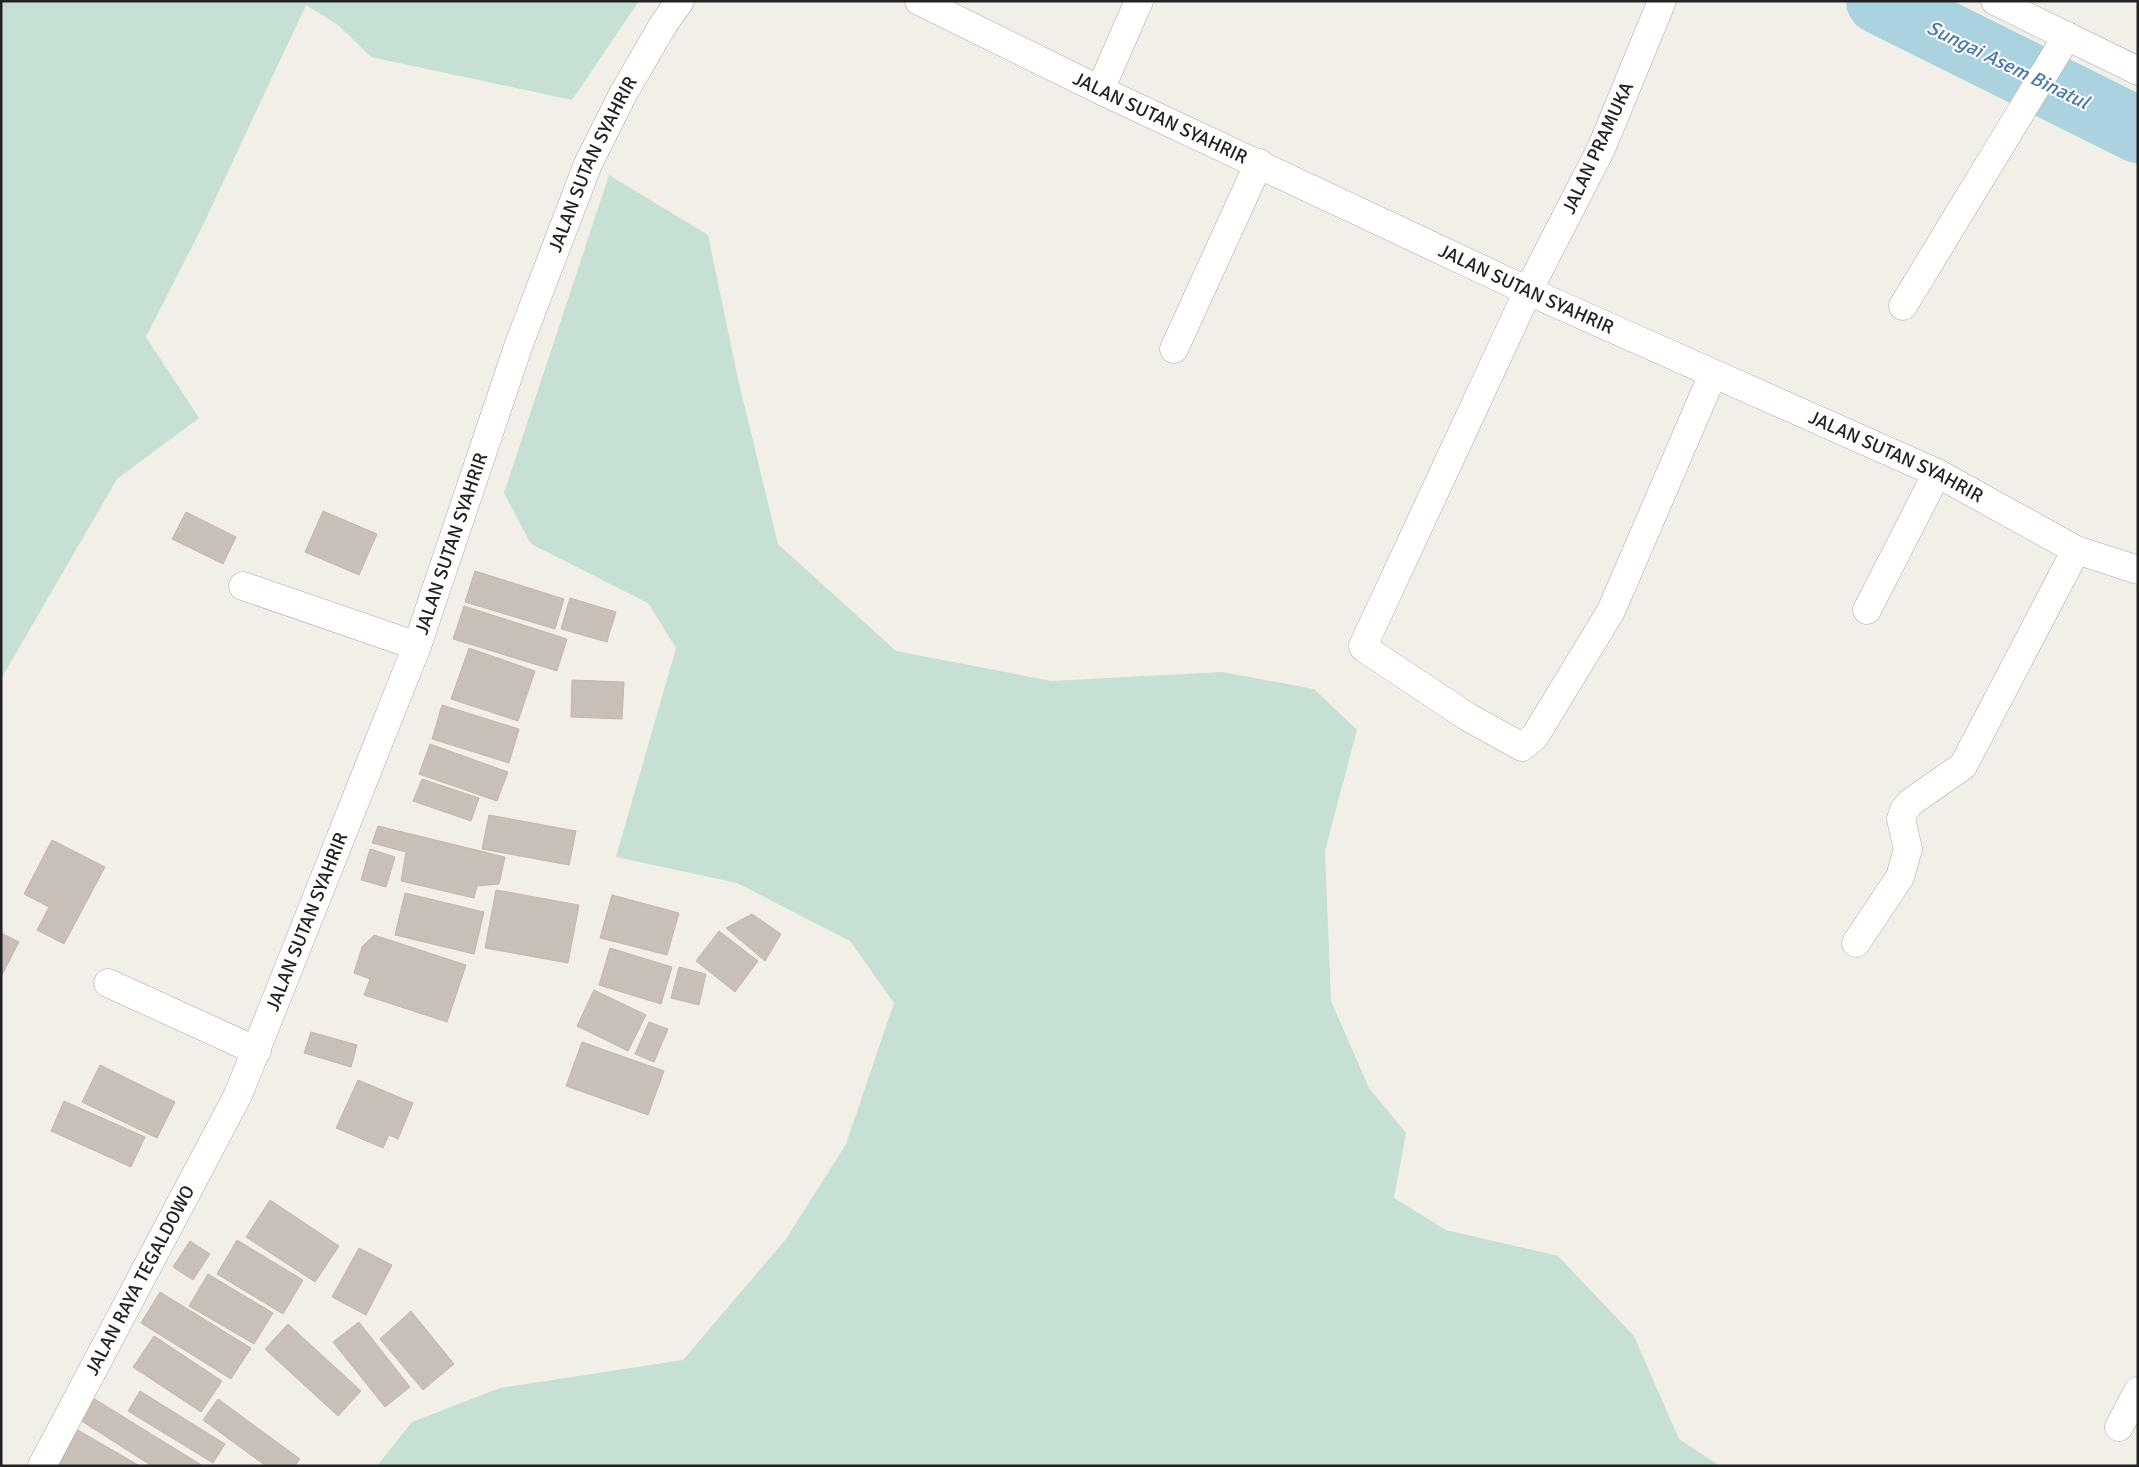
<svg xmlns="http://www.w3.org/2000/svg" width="2139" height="1467" viewBox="0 0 2139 1467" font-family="Signika,sans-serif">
	<rect width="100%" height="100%" fill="#f2efe9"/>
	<!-- wetland -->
	<path fill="#c6e0d4" d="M1,1h638l-67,99 -201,-43 -33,-32 -32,-20 -103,220 -57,112 53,81 -82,61 -116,200z
		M609,175l99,60 30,144 40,165 118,107 155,30 171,-9 92,17 43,41 -32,121 6,150 38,87 37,45 -12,65 52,32 112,26 76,80 45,103 41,27h-1343l35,-44 88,-34 183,-28 103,-121 60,-95 48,-141 -44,-62 -113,-58 -121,-26 60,-209 -28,-45 -117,-59 -27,-51z"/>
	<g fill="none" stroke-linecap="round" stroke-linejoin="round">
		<!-- river -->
		<path stroke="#aad3df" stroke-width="66" d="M1879,1l259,129"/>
	</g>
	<!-- building -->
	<path fill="#c7bfb8" stroke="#c4b6ab" d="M323,511l54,23 -18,41 -54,-23z
		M186,512l50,25 -13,27 -51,-25z
		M475,571l89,28 -9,30 -90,-27z
		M570,598l46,14 -9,30 -46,-13z
		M464,606l103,33 -10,32 -104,-32z
		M469,648l66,23 -17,50 -67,-22z
		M572,680l52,2 -2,37 -51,-2z
		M442,705l77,24 -10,34 -77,-24z
		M430,744l78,28 -11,29 -78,-27z
		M422,779l57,19 -8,23 -58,-20z
		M489,815l87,16 -7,34 -87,-16z
		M378,826l127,31 -6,27 -22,2 -3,12 -73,-17 5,-29 -34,-9z
		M52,840l53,27 -41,77 -27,-14 12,-23 -25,-13z
		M370,849l25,8 -9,30 -25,-7z
		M496,890l83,15 -11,58 -83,-15z
		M405,893l79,19 -10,42 -79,-19z
		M612,895l67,18 -12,42 -67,-17z
		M752,914l29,20 -16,27 -39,-33z
		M719,931l39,30 -23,31 -39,-31z
		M1,933l18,9 -17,33 -1,-1z
		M374,935l92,30 -19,57 -83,-27 6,-16 -16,-6 8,-26z
		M610,948l62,19 -11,37 -62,-19z
		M679,967l27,7 -7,31 -28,-7z
		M594,990l52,25 -18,36 -51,-25z
		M649,1022l19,7 -14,33 -19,-8z
		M311,1032l46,13 -6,22 -47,-14z
		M582,1042l82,29 -16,44 -82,-29z
		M100,1065l75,37 -18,36 -75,-36z
		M358,1080l55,23 -15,36 -9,-4 -6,13 -47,-20z
		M64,1101l81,36 -14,30 -80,-36z
		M270,1200l69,46 -24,36 -69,-45z
		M237,1240l66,40 -20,34 -66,-40z
		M190,1241l20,13 -17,26 -20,-13z
		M359,1248l33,17 -26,50 -34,-18z
		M208,1274l65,39 -19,31 -65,-38z
		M160,1292l91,56 -20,31 -90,-56z
		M411,1311l43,53 -31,26 -43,-51z
		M359,1322l51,65 -25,20 -52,-65z
		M288,1324l73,67 -23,25 -73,-67z
		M154,1336l68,45 -21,31 -68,-45z
		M140,1391l85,53 -12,19 -85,-52z
		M93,1398l110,68h-51l-72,-46z
		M218,1399l82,60 -5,7h-29l-63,-46z
		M69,1425l71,41h-81l-10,-6z"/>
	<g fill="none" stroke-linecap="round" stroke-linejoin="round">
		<!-- minor casing -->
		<g stroke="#a9a9a9" stroke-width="29">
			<g id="minor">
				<path id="s1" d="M919,1l181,89 428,201 409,182 139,77 62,20"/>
				<path d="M1662,1l-61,148 -73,142 -165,355 1,2 104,69 54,30 13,-11 76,-125 102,-237"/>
				<path d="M1995,1l143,70"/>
				<path d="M1100,90l39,-89"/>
				<path d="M1903,306l164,-270"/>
				<path d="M1174,349l85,-186"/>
				<path d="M243,586l174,60"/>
				<path d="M1867,610l70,-137"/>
				<path d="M1856,943l44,-66 8,-28 -7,-30 3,-9 7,-8 52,-36 113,-216"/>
				<path d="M108,983l149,68"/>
				<path d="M2119,1427l19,-36"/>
				<path id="s2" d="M42,1466l196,-371 179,-449 102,-302 69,-180 35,-70 40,-69 17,-24"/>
			</g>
		</g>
		<!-- minor -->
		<use href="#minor" stroke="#fff" stroke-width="28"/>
	</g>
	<g text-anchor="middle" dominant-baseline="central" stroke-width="4" stroke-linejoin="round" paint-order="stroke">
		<!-- street labels -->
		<g font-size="19" fill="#222" stroke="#fff">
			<text stroke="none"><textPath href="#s1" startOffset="268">JALAN SUTAN SYAHRIR</textPath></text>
			<text transform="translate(1598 148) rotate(-65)">JALAN PRAMUKA</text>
			<text stroke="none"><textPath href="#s2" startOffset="1416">JALAN SUTAN SYAHRIR</textPath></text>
			<text stroke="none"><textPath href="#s1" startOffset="672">JALAN SUTAN SYAHRIR</textPath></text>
			<text stroke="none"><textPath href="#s1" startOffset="1078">JALAN SUTAN SYAHRIR</textPath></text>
			<text stroke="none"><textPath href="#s2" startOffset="1011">JALAN SUTAN SYAHRIR</textPath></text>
			<text stroke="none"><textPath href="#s2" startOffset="606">JALAN SUTAN SYAHRIR</textPath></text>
			<text stroke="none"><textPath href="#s2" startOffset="210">JALAN RAYA TEGALDOWO</textPath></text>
		</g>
		<!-- water labels -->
		<g font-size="20" font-style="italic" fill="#4a7aab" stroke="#fff">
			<text transform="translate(2008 65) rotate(26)">Sungai Asem Binatul</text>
		</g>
	</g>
	<!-- border -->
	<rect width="2139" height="1467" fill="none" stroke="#222222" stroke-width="5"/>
</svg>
